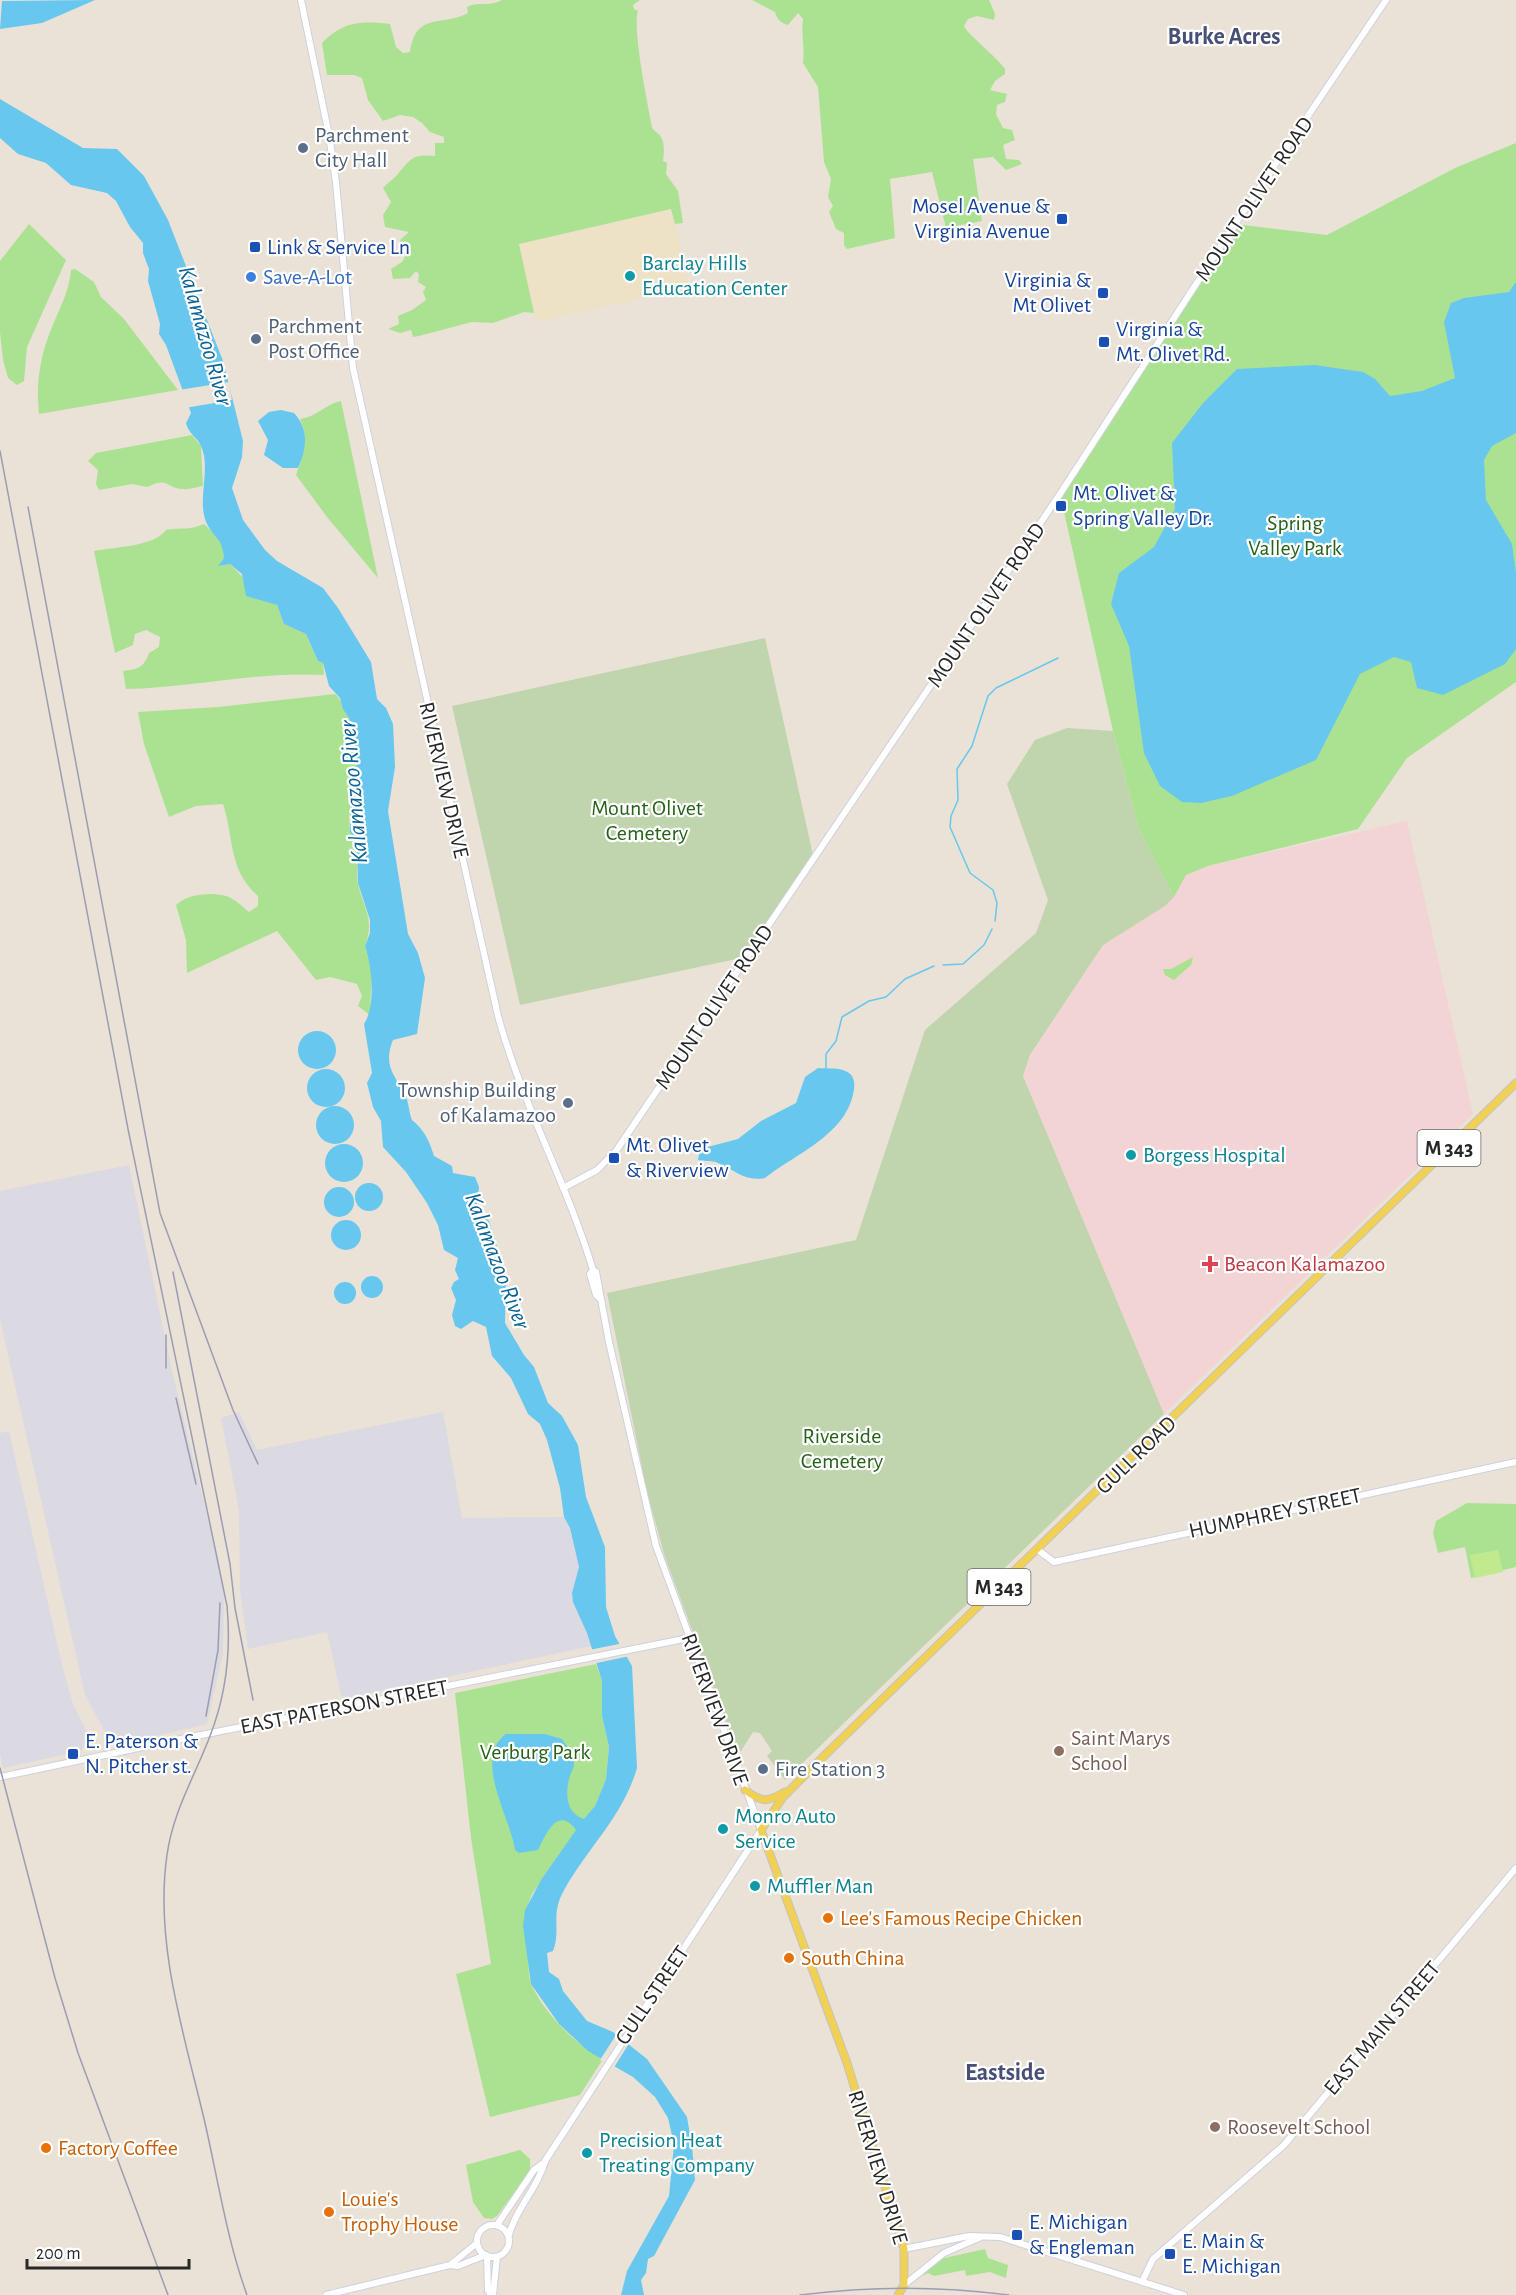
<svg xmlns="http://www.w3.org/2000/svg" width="1516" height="2295" viewBox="0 0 1516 2295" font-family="'Alegreya Sans',sans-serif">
	<rect width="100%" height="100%" fill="#eae2d7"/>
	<!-- industrial -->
	<path fill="#dbd9e2" d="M129,1165l43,206 46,189 6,33 -1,60 -16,71 -94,22 -28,-51 -85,-376v-128z
		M239,1412l18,38 186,-38 19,106 102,-1 6,11 9,40 -7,25 20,53 -250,53 -15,-67 -79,17 -8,-59 -1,-79 -18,-93z
		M9,1431l54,238 10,35 16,32 -8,15 -78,17 -3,-14v-321z"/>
	<!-- education -->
	<path fill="#ede1c6" d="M672,209l17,79 -153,34 -18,-78z"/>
	<!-- medical -->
	<path fill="#f2d4d4" d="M1407,821l66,293 -309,300 -141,-338 7,-20 73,-111 62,-39 21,-31 22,-9z"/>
	<!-- green -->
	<path fill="#abe292" d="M502,0h138l-7,5 1,4 4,2c-6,17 10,95 14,116 1,4 7,6 9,10 4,7 3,17 2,24l4,2 -1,11 12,17 5,32 -8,1 -4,-15 -152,35 15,69 -10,-1 -31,11 -21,-1 -53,14 -6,1 -2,-7 -11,3 -12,-4 11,-5 -1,-8 14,-6 14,-10 -3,-8 3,-5 -8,-5 1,-8 -3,-3 -6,7 -17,1 -2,-10 11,-7 6,-10 -8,-12 9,-8 -24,-5 -2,-12 8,-13 -8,-14c4,-5 11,-9 15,-14 13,-16 15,-20 37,-18v-13h9v-6l-14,-5 -8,-9 -9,-6 -13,-2 -17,6 -15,-21 -6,-22 -8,-3h-27l-5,-32c22,-22 38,-22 68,-19l6,23 7,6 7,-1c6,-41 32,-25 58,-39l-1,-6c11,-6 23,0 35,-7z
		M752,0h237l6,14 -1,6 -17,-4 -9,3 -4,7c2,7 34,32 41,43v5l-10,7 -5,9 17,4 -2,8 -8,3 -1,9 7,14 9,2 3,10 -12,5 3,14 13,1 3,4 -16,6 -13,-13 -20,2 9,62 -36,7 -14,-56 -42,7 5,59 -48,11 -3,-4v-12l-8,-4 -7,-17 4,-6 -5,-9 3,-18 -7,-17 -6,-75 -15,-24c2,-15 -2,-29 0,-44l-5,-6 -10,12c-7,-2 -11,-5 -13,-13z
		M1516,143v539l-109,76 -49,71 -150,37 -22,9 -12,22 -35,-68 -26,-98 -53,-237 175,-270 92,11 128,-67z
		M29,224l37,36 -39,87 -3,34 -7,4 -9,-7 -5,-18 -3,-28v-71z
		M75,269l19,13 7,15 23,22 54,71 -139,24c-3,-27 0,-54 11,-82 8,-21 19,-39 21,-62z
		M341,401l37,177 -51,-61 -31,-42c7,-18 12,-38 4,-56 16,-2 26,-15 41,-18z
		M192,435l9,11 2,40c-6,1 -14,4 -20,3 -18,-1 -13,-13 -36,-2l-15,-3 -33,6 -3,-6 2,-14 -10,-9 8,-8z
		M204,524l19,18 1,16 -5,7 11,-1 36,37 11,4 7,19 22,10 12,27 5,2 1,12c-66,-4 -132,13 -198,14l-3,-18c14,-2 21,-3 26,-18l10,-6 1,-10 -14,-7 -11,4 -2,11 -18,8 -21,-102c19,-4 60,-4 72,-21 15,-3 21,1 38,-6z
		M335,694c7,5 18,31 18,41 1,6 -1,12 0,18 1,5 4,9 3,13 -1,21 -9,43 -6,64 2,8 6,14 7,22 1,10 -1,22 1,32 6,25 17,36 7,62l7,21 -2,48 -12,-9 4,-10 -5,-12 -27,-7 -14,3 -39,-49 -90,42 -1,-33 -10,-35c12,-11 34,-13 50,-9 8,2 17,11 23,16l9,-6v-10c-30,-26 -24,-59 -35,-92l-27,2 -27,11 -25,-73 -6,-32 80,-5z
		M1193,957l-2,8 -17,15 -9,-5 -2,-6h8z
		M1467,1503l49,1v63l-45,11 -6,-31 -27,6 -5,-20 3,-12z
		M596,1664l6,17v35l7,31 -3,32 -11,27 -63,88c-11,26 -7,38 -4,64 1,10 0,19 4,28 14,29 43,58 71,73l-23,36 -90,22 -34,-143 35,-10 -20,-126 -16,-145z
		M520,2150l10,9v12l-33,45 -5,3 -8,-1 -11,-16 -7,-37z
		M985,2249l3,9 20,7 -2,13 -16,-6 -24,4 -1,-6 -31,6 -6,-3 -6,3 18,-17z"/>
	<!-- cemetery -->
	<path fill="#c0d4ae" d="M765,638l48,217 -72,103 -221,47 -68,-299z
		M1067,728l46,3 26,98 35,68 -9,9 -62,39 -73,110 -7,21 141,338 -379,366 -18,-24 5,-5 -12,-18 -7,-1 -12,19h-4l-72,-194 -18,-65 -40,-199 249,-53 69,-210 111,-97 12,-33 -41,-116 28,-44z"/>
	<!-- pitch -->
	<path fill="#c0ea8d" d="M1498,1550l5,22 -28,6 -5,-23z"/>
	<!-- water -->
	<path fill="#67c7ef" d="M95,0l-53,23 -42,6 2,-28z
		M0,99l83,49 34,1 27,27 24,44 55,141 20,80 -1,16 -10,31 11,32 22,30 12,11 46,27 15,20 33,54 6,37 9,9 7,16 2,43 -7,44 20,123 10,19 7,25 -8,56 -24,6c-11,27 3,36 13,57 3,7 3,16 6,23 13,11 17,20 22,36l18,10 1,7 22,4 4,10 -2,17 5,10 7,7 17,55 -1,47 19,32 10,12 14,36 14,13 16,29 8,52 19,50 1,60 9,29 17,30 5,102c-15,51 -52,82 -75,126 -11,22 -1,37 -9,57l-6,2 2,19 10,7 4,12 24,30 26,11 34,27 40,58 5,29 3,34 -41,76 -6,3 -2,14 -5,7 3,15h-23l6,-24 42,-75 5,-52 -6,-26 -13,-21 -22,-20 -45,-26 -29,-27 -28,-40 -8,-58 2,-16 16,-30 35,-50c-19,-26 -31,7 -38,20l-19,3 -4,-3c-4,-31 -43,-92 -9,-116h39l17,5c5,7 12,17 12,26 -1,5 -4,9 -5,14 -4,17 -2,35 15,40l11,-13 11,-27 3,-32 -7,-31v-35l-15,-48 -14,-31 -1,-9 7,-26 -9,-39 -6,-11 -4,-29 -13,-48 -7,-16 -12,-10 -17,-36 -19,-22 -6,-29 -13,-6 -12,8 -6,-3 -3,-11 4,-15 -5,-12 3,-6 5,-3 -4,-9 3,-12 -14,-8 -6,-25 -11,-22 -21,-31 -23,-25 -2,-26 -8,-14 -6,-24 5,-10 -8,-49c12,-18 8,-58 1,-78l5,-13v-13l-12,-37 -1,-34 -7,-18v-20l4,-14 -2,-23 5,-10 -4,-9v-21l-4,-16 -6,-9 -3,-11 -11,-12 -6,-23 -5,-2 -12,-27 -22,-10 -7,-19 -31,-9 -4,-22 -12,-10 -12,2 6,-8c-2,-20 -7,-17 -16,-32 -13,-23 4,-57 -7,-80 -4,-9 -13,-13 -15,-23l5,-10 -25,-68 -7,-11 1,-10 -12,-43 1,-12 -6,-16v-10l-13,-16 -14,-26 -9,-8 -36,-8 -25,-22 -28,-9 -18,-16z
		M1516,282v151l-24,13 -8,14 2,40 26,44 4,28v77l-11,15 -62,31 -26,-7 -6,-26 -17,-5 -34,17 -44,86 -84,36 -31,7 -19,-1 -22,-16 -16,-33 -15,-107 -18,-42 8,-31 35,-26 21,-38 -3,-66 31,-40 34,-34 78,-4 48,7 12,7 15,17 32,-5 33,-13 -11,-56 7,-19 13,-5 45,-6z
		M281,410l13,3c15,16 13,36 4,55h-15l-19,-13 4,-15 -10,-19 11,-9z
		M298 1050a19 19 0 1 1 38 0a19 19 0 1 1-38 0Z
		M818,1068c17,1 39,-2 36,21 -6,45 -57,64 -89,89 -21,4 -29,-8 -47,-15 -6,-3 -13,-1 -20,-3l2,-11 38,-10 23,-18 35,-18 9,-26z
		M307 1088a19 19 0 1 1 38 0a19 19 0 1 1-38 0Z
		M316 1125a19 19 0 1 1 38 0a19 19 0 1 1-38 0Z
		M325 1163a19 19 0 1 1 38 0a19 19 0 1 1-38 0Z
		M355 1197a14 14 0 1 1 28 0a14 14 0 1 1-28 0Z
		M324 1202a15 15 0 1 1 30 0a15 15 0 1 1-30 0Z
		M331 1235a15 15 0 1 1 30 0a15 15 0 1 1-30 0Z
		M361 1287a11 11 0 1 1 22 0a11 11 0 1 1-22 0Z
		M334 1293a11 11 0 1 1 22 0a11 11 0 1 1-22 0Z"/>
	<!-- pier -->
	<path fill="#eae2d7" d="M229,382l3,18 -47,8 -6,-18z
		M624,1643l6,13 -38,8 -3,-14z
		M618,2032l12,10 -17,27 -13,-9z"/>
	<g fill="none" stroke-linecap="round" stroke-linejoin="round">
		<!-- stream -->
		<path stroke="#67c7ef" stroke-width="1.5" d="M995,921l2,-18 -4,-13 -23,-17 -20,-46 1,-11 7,-16 -1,-31 15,-23 16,-50 8,-8 62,-30
			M943,965l20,-1 21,-19 8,-16
			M826,1069v-15l10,-13 6,-24 27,-16 17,-4 19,-18 29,-13"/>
		<!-- secondary casing -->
		<g stroke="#cdd0e0" stroke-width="8">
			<path id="secondary" d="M301,0l28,135 7,47 17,186 145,648c24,88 69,167 95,254l3,2 13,70 47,204 105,284 -216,331c-7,27 -29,47 -36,74
				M563,1188l34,-18 19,-19 444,-657 175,-270 151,-224
				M593,1270l-3,4 6,21 3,3
				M1038,1550l16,12 462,-100
				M0,1777l186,-39 503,-100
				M477 2241a16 16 0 1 1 32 0a16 16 0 1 1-32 0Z
				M497,2225l37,-55 11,-8
				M904,2249l65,-13 31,1 184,58
				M487,2256l1,35 4,4
				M450,2265l27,-22
				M1142,2282l11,-23 131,-114 232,-277
				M904,2285l40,-32 37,-16
				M326,2295l124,-30 8,1 28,-11
				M493,2295l4,-38"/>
		</g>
		<!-- primary casing -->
		<g stroke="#c3c3c3" stroke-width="9">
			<path id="primary" d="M745,1790c16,12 22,13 40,2
				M898,2295l6,-10v-36l-57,-186 -86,-233 22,-33 42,-42 691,-672"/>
		</g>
		<!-- secondary -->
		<use href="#secondary" stroke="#fff" stroke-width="6"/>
		<!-- primary -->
		<use href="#primary" stroke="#f1d155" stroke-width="7"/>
		<!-- rail -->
		<path stroke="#9b9db2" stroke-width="1.5" d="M0,451l128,678 99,477c4,43 -1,89 -17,130 -15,40 -37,75 -43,119 -13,89 18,182 38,268 13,57 22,117 42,172
			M28,507l132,706 73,197 25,54
			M173,1272l57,292 5,44 18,92
			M166,1368v-33
			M176,1398l20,86
			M206,1716l12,-66 2,-47
			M0,1768l55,210 23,75 90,242
			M800,2295c69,-9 141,-9 209,0"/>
	</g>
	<!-- markers -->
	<g fill="#5c6f8a" stroke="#fff" stroke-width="2">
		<circle cx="303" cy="148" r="6"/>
		<circle cx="256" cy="339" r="6"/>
		<circle cx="568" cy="1103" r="6"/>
		<circle cx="763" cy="1769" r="6"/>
	</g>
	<g fill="#1a4fb4" stroke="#fff" stroke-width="2">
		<rect x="1056" y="213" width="12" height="12" rx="3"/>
		<rect x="249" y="241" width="12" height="12" rx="3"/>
		<rect x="1097" y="287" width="12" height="12" rx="3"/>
		<rect x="1098" y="336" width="12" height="12" rx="3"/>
		<rect x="1055" y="500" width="12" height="12" rx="3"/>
		<rect x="608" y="1152" width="12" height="12" rx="3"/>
		<rect x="67" y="1748" width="12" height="12" rx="3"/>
		<rect x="1011" y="2229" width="12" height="12" rx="3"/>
		<rect x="1164" y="2248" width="12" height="12" rx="3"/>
	</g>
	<g fill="#0f9aa8" stroke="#fff" stroke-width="2">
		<circle cx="630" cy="276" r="6"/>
		<circle cx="1131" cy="1155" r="6"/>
		<circle cx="723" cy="1829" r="6"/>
		<circle cx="755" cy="1886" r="6"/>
		<circle cx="587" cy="2153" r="6"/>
	</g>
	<circle fill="#3f7fe0" stroke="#fff" stroke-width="2" cx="251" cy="277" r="6"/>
	<path fill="#e0444e" stroke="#fff" stroke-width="2" d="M1207 1255h6v6h6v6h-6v6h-6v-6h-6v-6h6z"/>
	<g fill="#8d6e63" stroke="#fff" stroke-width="2">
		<circle cx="1059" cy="1751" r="6"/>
		<circle cx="1215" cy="2127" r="6"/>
	</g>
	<g fill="#e8710a" stroke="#fff" stroke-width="2">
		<circle cx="828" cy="1918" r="6"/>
		<circle cx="789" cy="1958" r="6"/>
		<circle cx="46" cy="2148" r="6"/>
		<circle cx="329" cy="2212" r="6"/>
	</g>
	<g text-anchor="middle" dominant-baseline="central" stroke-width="4.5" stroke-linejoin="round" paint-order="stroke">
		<!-- shield labels -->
		<g fill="#fff" stroke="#686868" stroke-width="1.5">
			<rect x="1417.5" y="1130" width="63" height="36" rx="4.5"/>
			<rect x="967.5" y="1569" width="63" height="36" rx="4.5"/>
		</g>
		<g font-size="21" font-weight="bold" fill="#272727">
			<text x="1449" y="1148">M 343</text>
			<text x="999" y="1587">M 343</text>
		</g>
		<!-- service labels -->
		<g font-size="22" fill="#4e5e75" stroke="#fff" text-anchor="start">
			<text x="315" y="135">Parchment<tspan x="315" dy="25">City Hall</tspan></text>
			<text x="268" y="326">Parchment<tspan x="268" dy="25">Post Office</tspan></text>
			<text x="556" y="1090" text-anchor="end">Township Building<tspan x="556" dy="25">of Kalamazoo</tspan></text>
			<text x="775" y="1769">Fire Station 3</text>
		</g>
		<!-- street labels -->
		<g font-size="22" fill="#272727" stroke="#fff">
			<text transform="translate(1254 199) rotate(-56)">MOUNT OLIVET ROAD</text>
			<text transform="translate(986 605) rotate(-56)">MOUNT OLIVET ROAD</text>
			<text transform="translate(444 780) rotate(77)">RIVERVIEW DRIVE</text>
			<text transform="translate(714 1007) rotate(-56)">MOUNT OLIVET ROAD</text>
			<text transform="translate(1136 1455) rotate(-44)">GULL ROAD</text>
			<text transform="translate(1275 1513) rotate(-12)">HUMPHREY STREET</text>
			<text transform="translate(344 1707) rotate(-11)">EAST PATERSON STREET</text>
			<text transform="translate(715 1709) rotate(70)">RIVERVIEW DRIVE</text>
			<text transform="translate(652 1995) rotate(-56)">GULL STREET</text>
			<text transform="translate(1382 2028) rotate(-50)">EAST MAIN STREET</text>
			<text transform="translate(878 2167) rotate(73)">RIVERVIEW DRIVE</text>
		</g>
		<!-- transit labels -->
		<g font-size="22" fill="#164399" stroke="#fff" text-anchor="start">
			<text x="1050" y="206" text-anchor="end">Mosel Avenue &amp;<tspan x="1050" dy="25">Virginia Avenue</tspan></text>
			<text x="267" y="247">Link &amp; Service Ln</text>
			<text x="1091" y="280" text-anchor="end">Virginia &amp;<tspan x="1091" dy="25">Mt Olivet</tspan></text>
			<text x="1116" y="329">Virginia &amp;<tspan x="1116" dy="25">Mt. Olivet Rd.</tspan></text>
			<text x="1073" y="493">Mt. Olivet &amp;<tspan x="1073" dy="25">Spring Valley Dr.</tspan></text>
			<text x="626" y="1145">Mt. Olivet<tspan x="626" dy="25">&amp; Riverview</tspan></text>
			<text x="85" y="1741">E. Paterson &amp;<tspan x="85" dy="25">N. Pitcher st.</tspan></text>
			<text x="1029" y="2222">E. Michigan<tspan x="1029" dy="25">&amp; Engleman</tspan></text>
			<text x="1182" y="2241">E. Main &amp;<tspan x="1182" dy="25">E. Michigan</tspan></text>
		</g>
		<!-- culture labels -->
		<g font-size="22" fill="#0d838f" stroke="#fff" text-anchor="start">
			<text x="642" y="263">Barclay Hills<tspan x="642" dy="25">Education Center</tspan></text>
			<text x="1143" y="1155">Borgess Hospital</text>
			<text x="735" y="1816">Monro Auto<tspan x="735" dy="25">Service</tspan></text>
			<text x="767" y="1886">Muffler Man</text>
			<text x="599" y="2140">Precision Heat<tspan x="599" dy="25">Treating Company</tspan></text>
		</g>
		<!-- shop labels -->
		<g font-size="22" fill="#366cbe" stroke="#fff" text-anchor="start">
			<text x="263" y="277">Save-A-Lot</text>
		</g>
		<!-- park labels -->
		<g font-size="22" fill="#256218" stroke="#fff">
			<text x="1295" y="523">Spring<tspan x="1295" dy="25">Valley Park</tspan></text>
			<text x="647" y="808">Mount Olivet<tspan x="647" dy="25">Cemetery</tspan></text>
			<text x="842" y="1436">Riverside<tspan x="842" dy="25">Cemetery</tspan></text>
			<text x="535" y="1752">Verburg Park</text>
		</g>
		<!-- health labels -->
		<g font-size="22" fill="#be3a42" stroke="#fff" text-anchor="start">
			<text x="1224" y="1264">Beacon Kalamazoo</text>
		</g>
		<!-- education labels -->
		<g font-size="22" fill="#785e54" stroke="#fff" text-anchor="start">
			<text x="1071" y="1738">Saint Marys<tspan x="1071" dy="25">School</tspan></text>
			<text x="1227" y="2127">Roosevelt School</text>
		</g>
		<!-- food labels -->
		<g font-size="22" fill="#c56008" stroke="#fff" text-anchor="start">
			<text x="840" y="1918">Lee's Famous Recipe Chicken</text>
			<text x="801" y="1958">South China</text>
			<text x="58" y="2148">Factory Coffee</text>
			<text x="341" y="2199">Louie's<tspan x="341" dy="25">Trophy House</tspan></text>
		</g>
		<!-- neighbourhood labels -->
		<g font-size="24" font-weight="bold" fill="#474f77" stroke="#fff">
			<text x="1224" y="37">Burke Acres</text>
			<text x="1005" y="2073">Eastside</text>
		</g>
		<!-- water labels -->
		<g font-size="24" font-style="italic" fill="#0b6396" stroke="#fff">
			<text transform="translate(205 336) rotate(74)">Kalamazoo River</text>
			<text transform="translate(354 792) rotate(-95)">Kalamazoo River</text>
			<text transform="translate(497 1261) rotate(69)">Kalamazoo River</text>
		</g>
	</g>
	<!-- scale -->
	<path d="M27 2259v9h162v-9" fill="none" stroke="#272727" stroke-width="3"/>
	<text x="36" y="2259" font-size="18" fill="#272727" stroke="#ffffff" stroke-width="4.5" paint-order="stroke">200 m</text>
</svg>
